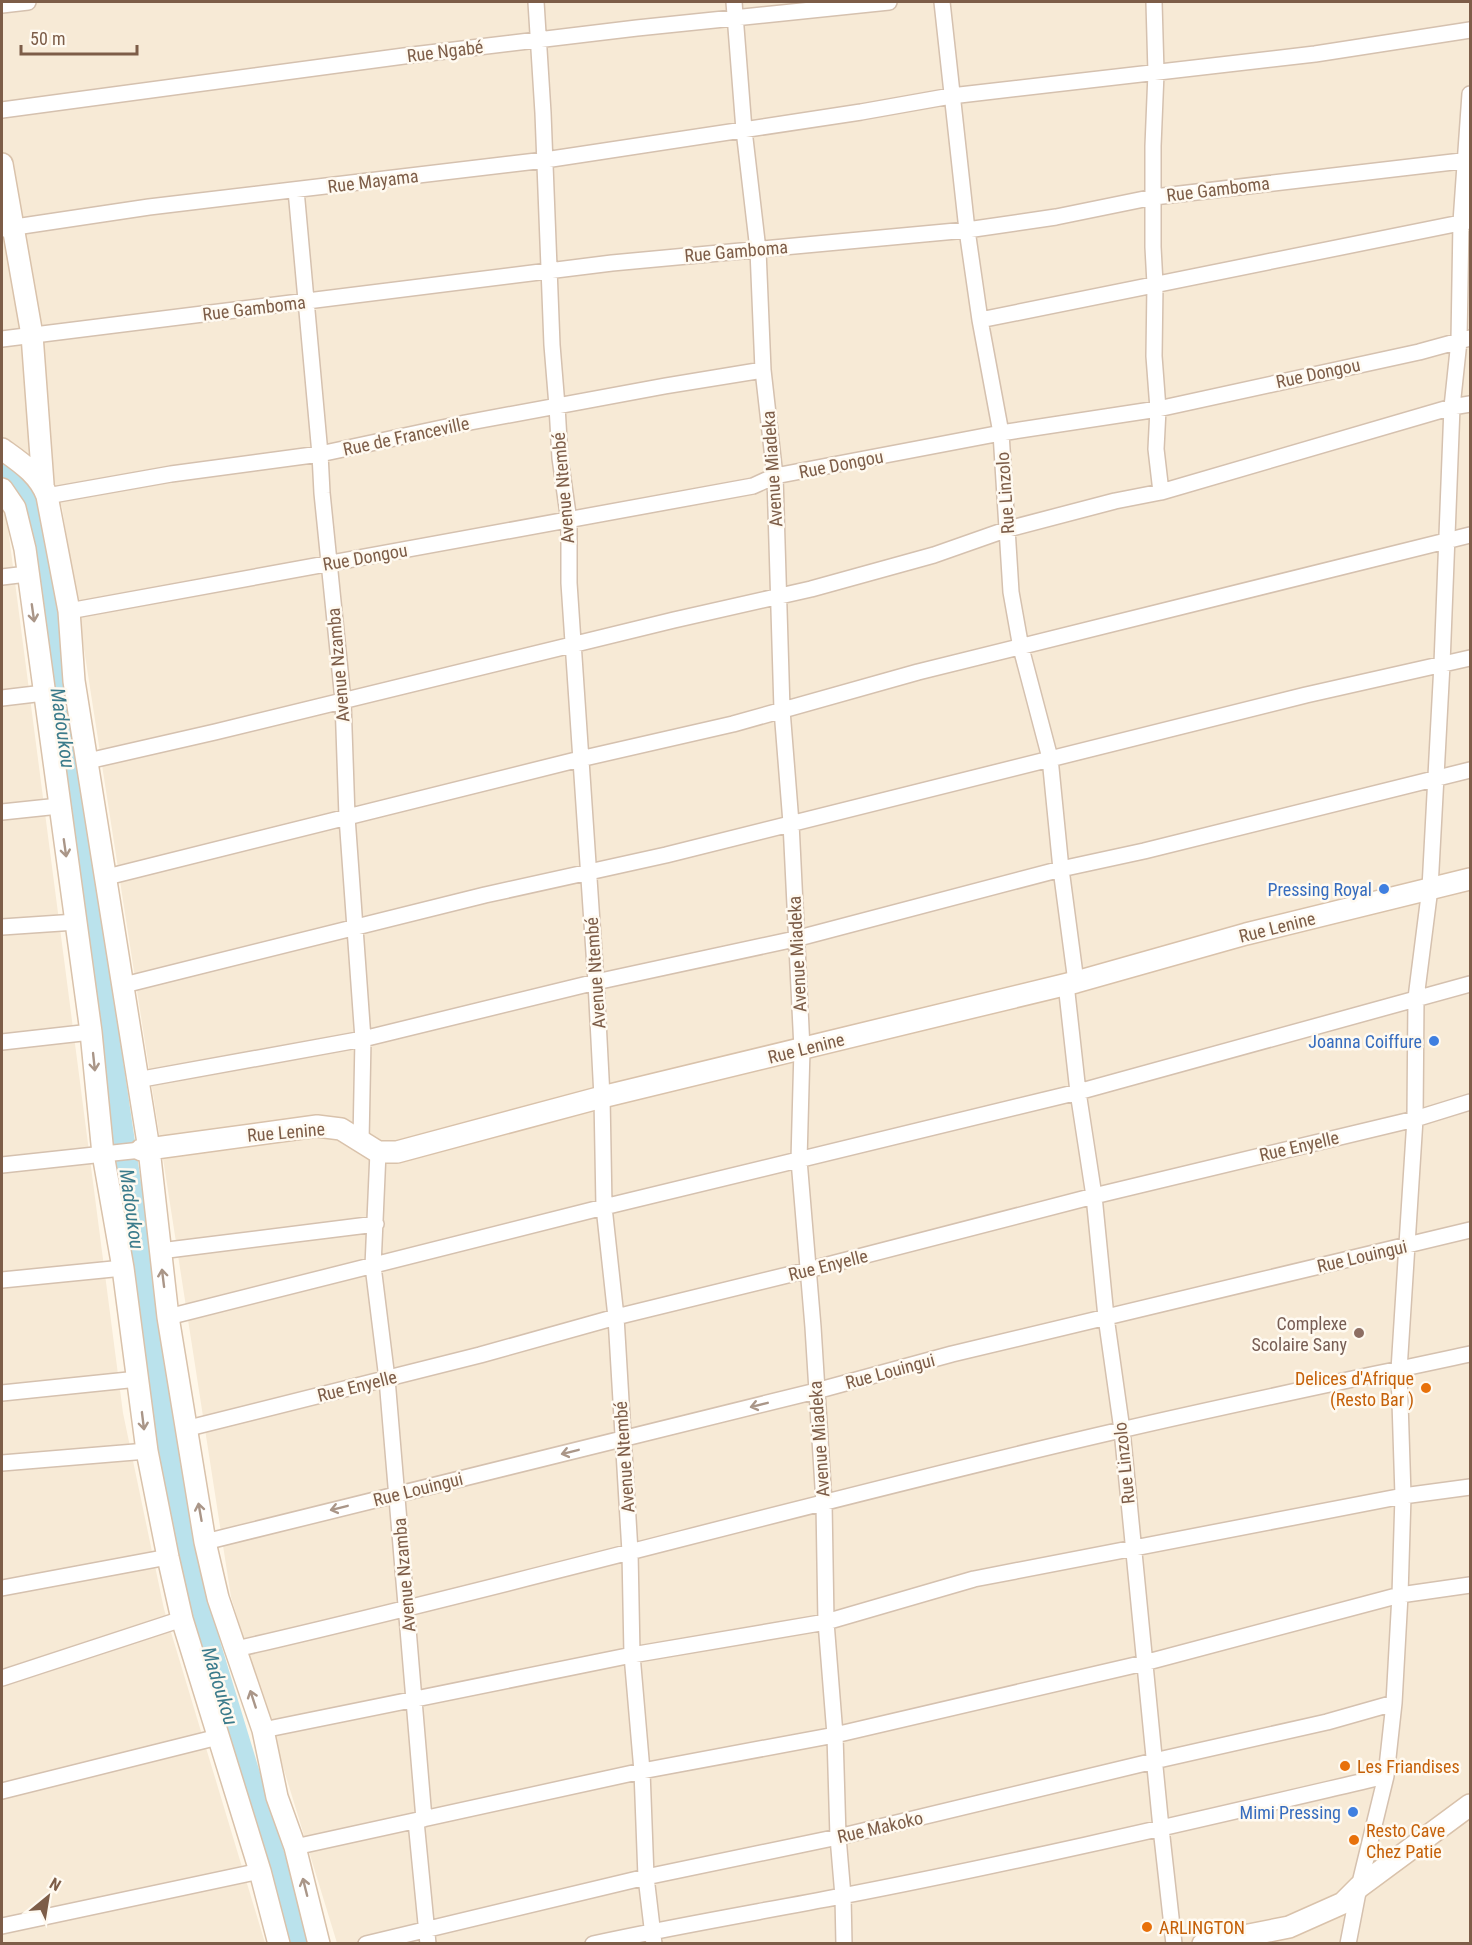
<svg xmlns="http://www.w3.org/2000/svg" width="1472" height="1945" viewBox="0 0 1472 1945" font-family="'Roboto Condensed',sans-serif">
	<rect width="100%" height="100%" fill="#fff7e9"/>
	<!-- residential -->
	<path fill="#f7ead6" d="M2,2h1468v1941h-1133l-106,-346 -169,-1090 -45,-59 -15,-10z
		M2,510l4,3 117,900 41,196 101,334h-263z"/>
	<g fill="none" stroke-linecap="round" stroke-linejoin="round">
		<!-- river -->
		<path stroke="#bae2ec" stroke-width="27" d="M2,470l19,23 13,29 21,168 123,837 30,121 90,296"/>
		<!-- street casing -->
		<g stroke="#d5c1af" stroke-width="18">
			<path id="street" d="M536,2l7,111 9,232 5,61 3,52 9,63v62l27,399 6,115 2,110 12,110 14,235 2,103 10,116 4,106 8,67
				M734,2l10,128 14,120 5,120 12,106 7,234 9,113 11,226 -3,111 14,167 11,176 2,119 9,113 3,102 5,59 1,48
				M942,2l25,228 13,90 21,113 10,159 10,56 29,110 11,111 15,113
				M1154,2l2,71 -3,73v101l2,37 -1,72 4,53 -2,40 5,43
				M2,5l26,-3
				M2,110l402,-54 233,-28 252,-26
				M296,190l24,264 2,39 21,207 4,117 16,222 -2,102
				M2,229l147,-22 396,-47 316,-48 90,-16 364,-42 155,-24
				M980,320l490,-99
				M2,339l610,-76 355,-33 89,-13 98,-20 316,-37
				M47,496l124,-22 149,-20 145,-31 200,-37 98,-16
				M2,577l25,-3
				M69,611l684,-125 22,-10 226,-43 157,-24 261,-57 51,-14
				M2,698l42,-5
				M88,761l127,-29 459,-112 137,-31 123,-34 74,-26 107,-28 46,-9 291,-85 18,-3
				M2,812l57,-6
				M107,877l473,-118 153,-35 185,-52 552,-137
				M2,927l74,-5
				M1066,984l12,108 16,104 12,121 16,113 39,398 13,116
				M124,985l361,-90 181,-40 640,-160 164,-37
				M2,1042l89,-10
				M137,1080l226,-41 233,-57 199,-43 266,-70 83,-18 326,-81
				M378,1152l-5,114 14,113 37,440
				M2,1165l139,-15
				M160,1251l216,-27
				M2,1280l121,-12
				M168,1317l436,-110 474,-115 392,-108
				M2,1393l136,-14
				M185,1429l295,-74 136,-38 192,-47 286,-74 321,-77 55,-17
				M2,1463l145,-12
				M205,1542l611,-151 136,-37 518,-124
				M2,1588l166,-31
				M236,1649c297,-68 589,-151 885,-219 116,-27 233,-51 349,-76
				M2,1678l180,-59
				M263,1730l369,-75 194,-33 148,-43 429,-83 67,-9
				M2,1791l216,-54
				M416,1821l12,123
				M295,1847l347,-76 193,-36 309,-72 256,-68 70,-10
				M2,1926l258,-55
				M366,1944l280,-67 192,-40 316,-76 173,-39 67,-19
				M593,1944c82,-18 166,-32 249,-48 182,-35 363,-78 544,-120
				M1348,1944l11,-57 27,-111 8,-73 6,-108 3,-99 -4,-126 16,-251 1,-121 14,-110 12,-224 10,-257 7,-66 2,-119 9,-128"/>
		</g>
		<!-- secondary casing -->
		<g stroke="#d9c2ab" stroke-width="24">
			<path id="secondary" d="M2,164l30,171 11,149
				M2,449c18,13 37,25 45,47l22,115 5,70 75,468 19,168 37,225 13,56 45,132 14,67 18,50 24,97
				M2,489l13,19 10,41 66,483 12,122 20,114 24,183 21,106 14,62 78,252 19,73
				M141,1150l176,-24 24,3 37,23h19l205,-55 474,-115 170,-48 224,-55
				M1203,1944l86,-17 54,-24 16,-16 111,-82"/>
		</g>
		<!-- street -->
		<use href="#street" stroke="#fff" stroke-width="15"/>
		<!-- secondary -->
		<use href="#secondary" stroke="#fff" stroke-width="21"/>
	</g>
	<!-- one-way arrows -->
	<defs><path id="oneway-shaft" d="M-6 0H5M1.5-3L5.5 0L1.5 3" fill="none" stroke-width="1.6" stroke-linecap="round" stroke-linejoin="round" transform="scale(1.5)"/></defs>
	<g stroke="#aa9688">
		<use href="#oneway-shaft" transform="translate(33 613) rotate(82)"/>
		<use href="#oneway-shaft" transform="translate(65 848) rotate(82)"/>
		<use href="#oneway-shaft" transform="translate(94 1062) rotate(84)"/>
		<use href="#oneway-shaft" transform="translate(163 1278) rotate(-97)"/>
		<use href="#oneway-shaft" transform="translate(759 1405) rotate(166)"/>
		<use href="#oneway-shaft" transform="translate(143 1421) rotate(83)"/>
		<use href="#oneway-shaft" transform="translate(570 1452) rotate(166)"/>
		<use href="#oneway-shaft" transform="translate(339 1508) rotate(166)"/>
		<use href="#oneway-shaft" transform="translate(200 1512) rotate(-100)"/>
		<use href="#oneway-shaft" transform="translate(253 1699) rotate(-108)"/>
		<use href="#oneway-shaft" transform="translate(305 1887) rotate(-104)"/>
	</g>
	<!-- markers -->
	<g fill="#3f7fe0" stroke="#fffaf1" stroke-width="2">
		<circle cx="1384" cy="889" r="6"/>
		<circle cx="1434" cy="1041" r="6"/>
		<circle cx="1353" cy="1812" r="6"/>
	</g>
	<circle fill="#8d6e63" stroke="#fffaf1" stroke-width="2" cx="1359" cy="1333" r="6"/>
	<g fill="#e8710a" stroke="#fffaf1" stroke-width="2">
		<circle cx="1426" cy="1388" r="6"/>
		<circle cx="1345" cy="1766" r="6"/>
		<circle cx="1354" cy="1840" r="6"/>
		<circle cx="1147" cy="1927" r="6"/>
	</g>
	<g text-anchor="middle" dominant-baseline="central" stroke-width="5" stroke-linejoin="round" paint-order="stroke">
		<!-- street labels -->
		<g font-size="18" fill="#7d5d48" stroke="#fffaf1">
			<text transform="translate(445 51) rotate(-7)">Rue Ngabé</text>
			<text transform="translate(373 181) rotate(-7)">Rue Mayama</text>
			<text transform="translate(1218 189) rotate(-7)">Rue Gamboma</text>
			<text transform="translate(736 251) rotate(-5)">Rue Gamboma</text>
			<text transform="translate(254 308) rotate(-7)">Rue Gamboma</text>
			<text transform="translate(1318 373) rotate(-12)">Rue Dongou</text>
			<text transform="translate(406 436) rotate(-12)">Rue de Franceville</text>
			<text transform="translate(841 464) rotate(-11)">Rue Dongou</text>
			<text transform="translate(772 469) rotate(-94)">Avenue Miadeka</text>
			<text transform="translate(563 488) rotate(-95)">Avenue Ntembé</text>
			<text transform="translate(1005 493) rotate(-94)">Rue Linzolo</text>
			<text transform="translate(365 557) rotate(-10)">Rue Dongou</text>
			<text transform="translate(338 665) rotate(-95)">Avenue Nzamba</text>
			<text transform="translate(1277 927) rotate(-14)">Rue Lenine</text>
			<text transform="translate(797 954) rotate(-93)">Avenue Miadeka</text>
			<text transform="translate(595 973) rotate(-94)">Avenue Ntembé</text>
			<text transform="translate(806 1048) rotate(-14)">Rue Lenine</text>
			<text transform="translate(286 1132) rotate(-5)">Rue Lenine</text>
			<text transform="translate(1299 1146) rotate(-13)">Rue Enyelle</text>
			<text transform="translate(1362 1256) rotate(-13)">Rue Louingui</text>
			<text transform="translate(828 1265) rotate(-14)">Rue Enyelle</text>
			<text transform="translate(890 1371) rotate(-15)">Rue Louingui</text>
			<text transform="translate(357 1386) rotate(-14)">Rue Enyelle</text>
			<text transform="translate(819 1439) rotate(-94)">Avenue Miadeka</text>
			<text transform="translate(624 1457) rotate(-94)">Avenue Ntembé</text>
			<text transform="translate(1124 1463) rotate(-96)">Rue Linzolo</text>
			<text transform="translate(418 1489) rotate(-14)">Rue Louingui</text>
			<text transform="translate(404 1575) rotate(-95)">Avenue Nzamba</text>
			<text transform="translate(880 1827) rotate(-13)">Rue Makoko</text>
		</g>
		<!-- shop labels -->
		<g font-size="18" fill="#366cbe" stroke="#fffaf1" text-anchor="end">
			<text x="1372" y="889">Pressing Royal</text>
			<text x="1422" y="1041">Joanna Coiffure</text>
			<text x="1341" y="1812">Mimi Pressing</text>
		</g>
		<!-- education labels -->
		<g font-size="18" fill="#785e54" stroke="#fffaf1" text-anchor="end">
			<text x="1347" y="1323">Complexe<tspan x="1347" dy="21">Scolaire Sany</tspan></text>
		</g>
		<!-- food labels -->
		<g font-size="18" fill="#c56008" stroke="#fffaf1" text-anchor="start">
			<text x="1414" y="1378" text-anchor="end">Delices d'Afrique<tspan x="1414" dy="21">(Resto Bar )</tspan></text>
			<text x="1357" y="1766">Les Friandises</text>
			<text x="1366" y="1830">Resto Cave<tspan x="1366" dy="21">Chez Patie</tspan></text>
			<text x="1159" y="1927">ARLINGTON</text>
		</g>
		<!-- water labels -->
		<g font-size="20" font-style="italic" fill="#3b7b8b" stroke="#fffaf1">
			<text transform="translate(63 728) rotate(82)">Madoukou</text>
			<text transform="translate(132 1209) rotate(82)">Madoukou</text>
			<text transform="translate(220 1686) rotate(73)">Madoukou</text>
		</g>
	</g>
	<!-- border -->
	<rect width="1472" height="1945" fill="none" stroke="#7d5d48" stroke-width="6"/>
	<!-- north arrow -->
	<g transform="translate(48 1897) rotate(30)" stroke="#fffaf1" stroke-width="4.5" paint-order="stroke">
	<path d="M0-4.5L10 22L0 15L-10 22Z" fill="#7d5d48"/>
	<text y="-9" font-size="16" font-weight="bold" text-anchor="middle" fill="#7d5d48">N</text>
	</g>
	<!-- scale -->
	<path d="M21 45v9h116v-9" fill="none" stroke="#7d5d48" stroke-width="3"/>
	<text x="30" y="45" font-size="18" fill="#7d5d48" stroke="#fffaf1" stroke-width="4.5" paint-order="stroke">50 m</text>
</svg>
